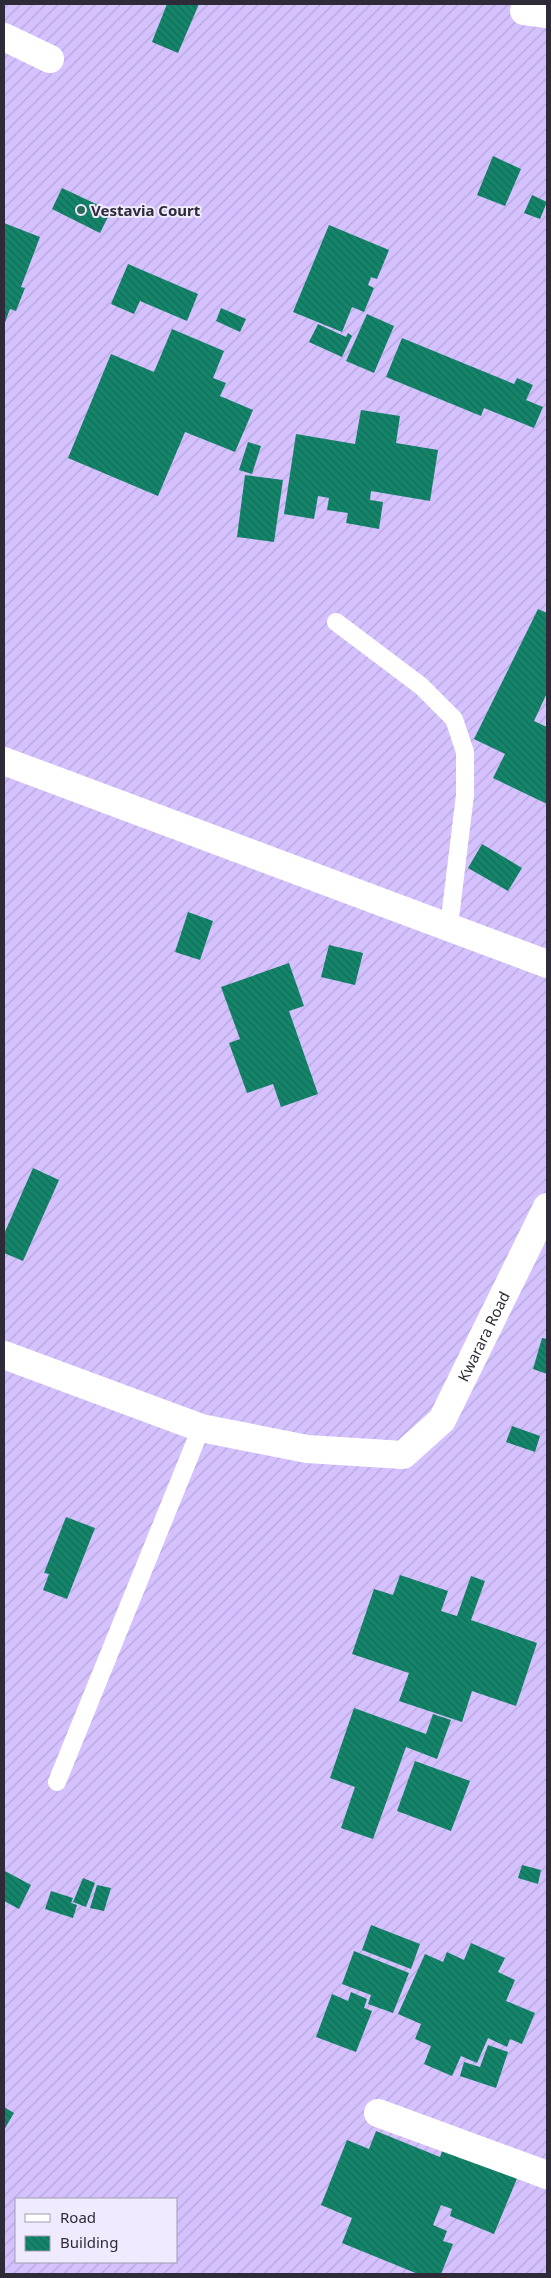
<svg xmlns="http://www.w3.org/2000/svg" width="551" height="2278" viewBox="0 0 551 2278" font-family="'Noto Sans',sans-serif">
	<defs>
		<pattern id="garden-furrows" width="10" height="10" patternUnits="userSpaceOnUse" patternTransform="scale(1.25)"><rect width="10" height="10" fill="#d4c1fe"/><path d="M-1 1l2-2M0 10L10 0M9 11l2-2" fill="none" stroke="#b6a6da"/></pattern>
		<pattern id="building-back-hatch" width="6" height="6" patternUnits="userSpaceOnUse" patternTransform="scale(1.25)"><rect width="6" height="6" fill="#14856a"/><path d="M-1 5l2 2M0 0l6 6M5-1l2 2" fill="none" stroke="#136d58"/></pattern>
	</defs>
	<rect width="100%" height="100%" fill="#e4dafd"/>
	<!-- garden -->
	<path fill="url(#garden-furrows)" fill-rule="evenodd" d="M4,4h543v2270h-543zM16,2199h160v63h-160z"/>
	<!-- building -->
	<path fill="url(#building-back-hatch)" d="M167,4h32l-21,49 -26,-11z
		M493,156l28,13 -16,37 -28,-11z
		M62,188l49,23 -11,22 -48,-24z
		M532,195l15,7 -7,17 -16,-6z
		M4,223l36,14 -19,50 4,1 -9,23 -6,-2 -6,16z
		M329,225l60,25 -12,29 -6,-2 -3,8 6,3 -10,24 -12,-5 -10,25 -49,-20z
		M128,264l70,30 -11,27 -47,-20 -6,13 -23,-10z
		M221,308l25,11 -6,13 -24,-11z
		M367,314l27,12 -20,47 -28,-12z
		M318,324l28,13 2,-4 4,3 -10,21 -33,-15z
		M172,329l52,22 -11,27 13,5 -6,13 33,14 -18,42 -50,-20 -27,64 -90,-38 43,-104 43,18z
		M402,338l112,46 3,-6 16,7 -7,15 17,7 -9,21 -50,-20 -3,8 -95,-39z
		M361,410l39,6 -4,27 42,7 -8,51 -59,-10 -1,9 13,2 -4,27 -33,-6 2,-10 -21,-3 2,-12 -11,-2 -4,23 -30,-5 12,-80 59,10z
		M248,442l13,4 -9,28 -13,-4z
		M245,475l38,5 -9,62 -37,-5z
		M538,609l9,4v80l-13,28 13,6v77l-54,-26 12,-24 -31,-15z
		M482,844l40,24 -14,23 -40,-23z
		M188,912l25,9 -13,39 -25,-8z
		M329,945l34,8 -8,32 -34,-8z
		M289,963l15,43 -15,5 29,83 -37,13 -8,-23 -26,9 -18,-50 11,-4 -19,-52z
		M33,1168l26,12 -36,81 -19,-8v-19z
		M542,1338l5,1v35l-14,-5z
		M512,1426l28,10 -5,16 -29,-10z
		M66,1517l29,11 -28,71 -24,-9 6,-16 -5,-1z
		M400,1575l48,16 -7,20 16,5 14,-40 14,5 -14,39 66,23 -21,63 -44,-15 -10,31 -63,-21 10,-28 -57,-19 22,-65 19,6z
		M354,1708l72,26 7,-20 18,6 -14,39 -31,-12 -33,92 -32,-11 14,-41 -25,-9z
		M415,1761l55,20 -19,50 -54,-20z
		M522,1865l19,5 -3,14 -20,-6z
		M5,1871l26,14 -12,24 -15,-8z
		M83,1878l12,5 -9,24 -13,-5z
		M97,1885l14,3 -7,23 -14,-3z
		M51,1891l22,7 -2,5 6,2 -4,13 -28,-9z
		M371,1925l49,19 -9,25 -49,-19z
		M471,1943l34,15 -7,14 17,8 -9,21 29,12 -13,31 -12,-5 -3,8 -19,-9 -11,25 -16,-7 -9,20 -28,-12 7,-18 -16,-7 6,-15 -23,-10 27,-60 18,8 4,-10 17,8z
		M354,1951l55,22 -16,40 -25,-9 3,-9 -29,-11z
		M351,1992l16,7 -3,9 8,3 -16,41 -40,-15 16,-43 16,7z
		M488,2045l20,7 -12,36 -36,-12 4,-14 16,5z
		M4,2107l10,6 -10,17z
		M376,2131l64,26 4,-11 74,30 -24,58 -44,-18 2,-7 -11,-4 -8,20 14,6 -4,10 10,3 -12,30h-23l-76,-31 10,-25 -31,-13 26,-65 22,9z"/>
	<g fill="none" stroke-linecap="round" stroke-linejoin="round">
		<!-- lane -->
		<path stroke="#fff" stroke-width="18" d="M336,622l85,64 33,33 11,33v43l-16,131
			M57,1782l144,-354"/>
		<!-- street -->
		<g stroke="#fff" stroke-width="28">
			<path d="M524,11l23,3"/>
			<path d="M4,37l46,22"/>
			<path d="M4,761l543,203"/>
			<path id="s1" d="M4,1355l197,73 106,21 96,6 39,-35 105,-213"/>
			<path d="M378,2113l169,62"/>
		</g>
	</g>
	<!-- markers -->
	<circle fill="#2d6c59" stroke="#f0eaff" stroke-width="2" cx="81" cy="210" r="5"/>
	<g text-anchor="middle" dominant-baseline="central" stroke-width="4" stroke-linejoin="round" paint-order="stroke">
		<!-- poi labels -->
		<g font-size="15" font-weight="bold" fill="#2e2a37" stroke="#f0eaff" text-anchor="start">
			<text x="91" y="210">Vestavia Court</text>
		</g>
		<!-- street labels -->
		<g font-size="15" fill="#2e2a37" stroke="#f0eaff">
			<text stroke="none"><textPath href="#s1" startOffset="560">Kwarara Road</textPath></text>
		</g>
	</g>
	<!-- border -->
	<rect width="551" height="2278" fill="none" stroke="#2e2a37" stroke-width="10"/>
	<!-- legend -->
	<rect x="15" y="2198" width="162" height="65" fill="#f0eaff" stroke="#a29daf"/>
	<rect x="25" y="2214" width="25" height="8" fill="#ffffff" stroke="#a29daf"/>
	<text x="60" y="2223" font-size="15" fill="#2e2a37">Road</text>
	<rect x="25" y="2236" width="25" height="15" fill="url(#building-back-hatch)" stroke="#a29daf"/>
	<text x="60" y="2248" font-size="15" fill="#2e2a37">Building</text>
</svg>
